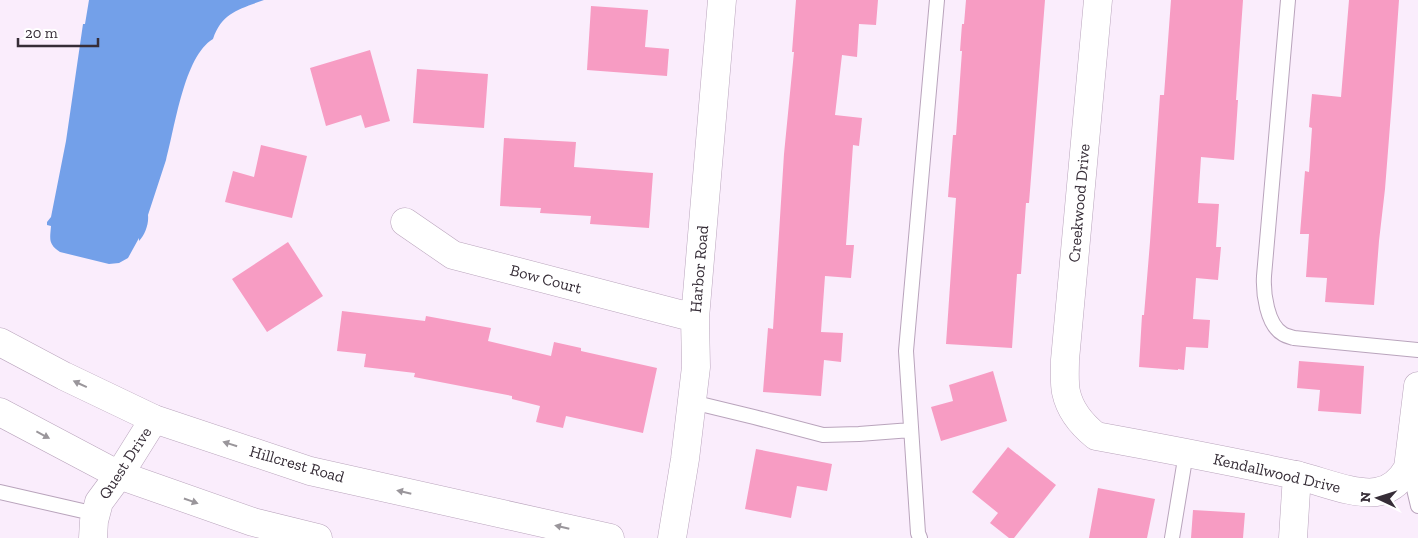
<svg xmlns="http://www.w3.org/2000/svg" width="1418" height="538" viewBox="0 0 1418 538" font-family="'Zilla Slab',serif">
	<rect width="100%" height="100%" fill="#faedfc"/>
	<!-- water -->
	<path fill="#73a0e9" d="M89,0h175c-24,9 -42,12 -51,39 -29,17 -38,89 -47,121 -6,18 -12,37 -18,55 1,9 -3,20 -9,26v-3l-11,20 -9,5 -10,1 -49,-12c-12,-8 -10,-13 -9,-26l-4,-1v-3l4,-5 15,-76 17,-117h2z"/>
	<!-- building -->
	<path fill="#f79cc3" d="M796,0h82l-2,25 -17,-1 -2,33 -15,-2 -7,60 27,3 -3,28 -6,-1 -7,100h8l-3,33 -26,-2 -4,56 22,1 -2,29 -17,-2 -3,36 -58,-4 5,-64 5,1 11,-175 10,-102h-2z
		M966,0h79l-16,203h-3l-5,71h-4l-5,74 -66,-4 10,-146 -8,-1 5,-62h3l6,-84h-2l2,-27h2z
		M1171,0h72l-7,100h2l-4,60 -33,-3 -3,46 21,1 -3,43h5l-3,33 -22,-2 -3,41 17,1 -2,28 -22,-1 -2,23 -6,-1v1l-39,-3 3,-52h2l6,-73 10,-147h4z
		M1349,0h50l-7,100 -7,89 -6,52 -5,64 -49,-3 2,-24 -21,-1 3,-43h-9l5,-63 4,1 3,-44 -3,-1 3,-33 29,3z
		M591,6l57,4 -3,37 24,2 -2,27 -80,-6z
		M370,50l20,71 -25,7 -4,-13 -35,11 -16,-58z
		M417,69l71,5 -4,54 -71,-5z
		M504,138l72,4 -2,25 79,6 -4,55 -59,-4 1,-8 -51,-3 1,-5 -41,-2z
		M261,145l46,11 -15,62 -67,-16 8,-31 21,6z
		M288,242l35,54 -56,36 -35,-53z
		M342,311l83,10 1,-5 65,12 -3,13 63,15 3,-14 27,6v3l76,17 -14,65 -77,-17 -3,12 -27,-6 4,-16 -28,-7v-3l-98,-19 1,-4 -51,-6 2,-13 -29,-3z
		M1299,361l65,5 -3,48 -43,-3 2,-21 -23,-2z
		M993,371l14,50 -66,20 -10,-34 22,-6 -4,-16z
		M1008,447l48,38 -42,53h-5l-19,-15 8,-10 -26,-21z
		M756,449l76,15 -5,27 -30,-5 -6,32 -46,-9z
		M1098,488l57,11 -8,39h-58z
		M1193,510l52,3 -2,25h-52z"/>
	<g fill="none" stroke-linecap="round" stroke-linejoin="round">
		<!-- service casing -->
		<g stroke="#b9a4bc" stroke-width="16">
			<path id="service" d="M1288,0l-24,276c-1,17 3,49 19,58 3,2 8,3 11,4l124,12
				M692,402l62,15 69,18 36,-1 52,-4
				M1409,468l9,38
				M0,492l96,22
				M920,538l-2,-5 -12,-182 31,-351
				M1172,538l14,-85"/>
		</g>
		<!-- minor casing -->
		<g stroke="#b9a4bc" stroke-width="29">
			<path id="minor" d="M1098,0l-33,360c0,10 -1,22 1,32 4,19 15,32 30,44 66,12 133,25 199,39 24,5 57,20 81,17 15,-2 25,-12 32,-24l10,-82
				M405,222l48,33 242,63
				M672,538l13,-79 11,-92 -1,-49 27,-318
				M1293,538l4,-63"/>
		</g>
		<!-- tertiary casing -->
		<g stroke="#b9a4bc" stroke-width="29">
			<path id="tertiary" d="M93,538l1,-17 5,-19 20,-27 35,-56"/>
		</g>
		<!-- secondary casing -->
		<g stroke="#b9a4bc" stroke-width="29">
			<path id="secondary" d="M0,342l64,34 90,43 156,52 300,67
				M0,412l119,63 134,47 65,16"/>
		</g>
		<!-- service -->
		<use href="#service" stroke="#fff" stroke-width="14"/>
		<!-- minor -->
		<use href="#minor" stroke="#fff" stroke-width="28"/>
		<!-- tertiary -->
		<use href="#tertiary" stroke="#fff" stroke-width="28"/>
		<!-- secondary -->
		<use href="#secondary" stroke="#fff" stroke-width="28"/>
	</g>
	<!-- one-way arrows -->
	<defs><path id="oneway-solid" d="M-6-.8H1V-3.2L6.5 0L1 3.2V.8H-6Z" transform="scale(1.25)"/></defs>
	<g fill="#9a969b">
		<use href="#oneway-solid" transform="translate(80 384) rotate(-155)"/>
		<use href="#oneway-solid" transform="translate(43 435) rotate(28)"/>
		<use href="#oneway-solid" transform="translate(230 444) rotate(-162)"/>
		<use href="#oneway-solid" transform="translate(404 492) rotate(-167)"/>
		<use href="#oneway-solid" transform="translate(191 501) rotate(19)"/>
		<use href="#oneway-solid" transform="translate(562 527) rotate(-167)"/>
	</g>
	<g text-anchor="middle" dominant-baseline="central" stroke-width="4" stroke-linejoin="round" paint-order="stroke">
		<!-- street labels -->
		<g font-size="16" fill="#362d37" stroke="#fff">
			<text transform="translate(1079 203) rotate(-85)">Creekwood Drive</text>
			<text transform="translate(699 269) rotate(-85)">Harbor Road</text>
			<text transform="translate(546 279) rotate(15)">Bow Court</text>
			<text transform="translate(125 463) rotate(-57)">Quest Drive</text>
			<text transform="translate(297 464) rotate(16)">Hillcrest Road</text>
			<text transform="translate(1277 473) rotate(13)">Kendallwood Drive</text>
		</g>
	</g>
	<!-- north arrow -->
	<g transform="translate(1378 498) rotate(274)" stroke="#ffffff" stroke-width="4" paint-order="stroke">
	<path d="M0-4L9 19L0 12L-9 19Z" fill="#362d37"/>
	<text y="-8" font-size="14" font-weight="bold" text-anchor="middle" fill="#362d37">N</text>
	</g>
	<!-- scale -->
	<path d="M18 38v8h80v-8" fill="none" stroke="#362d37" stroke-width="2.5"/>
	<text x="25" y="38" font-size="15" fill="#362d37" stroke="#ffffff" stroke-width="4" paint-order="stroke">20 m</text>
</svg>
